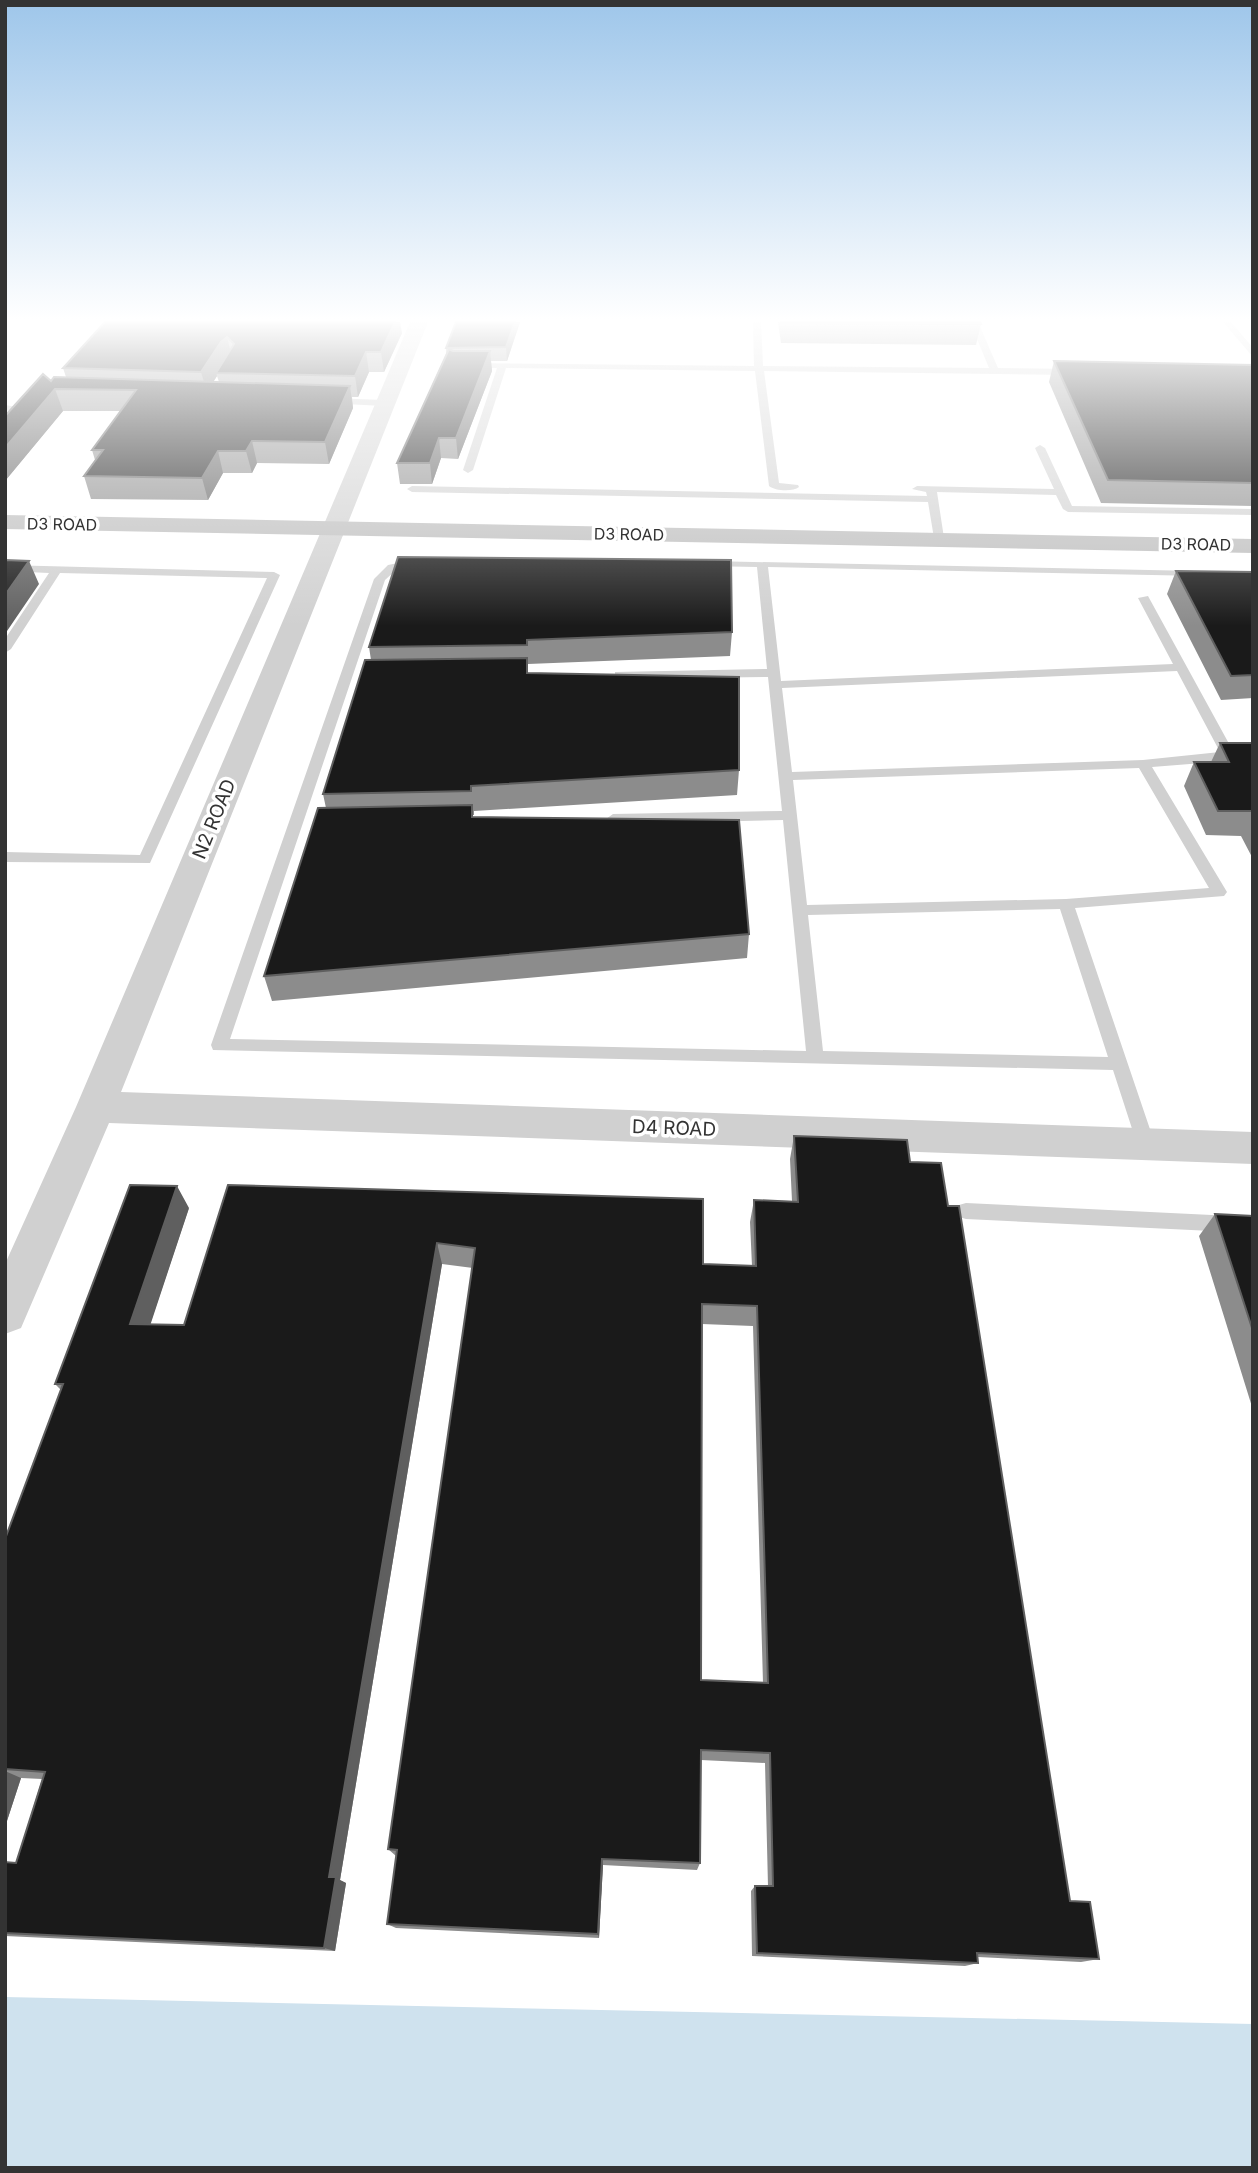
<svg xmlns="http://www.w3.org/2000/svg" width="1258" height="2173" viewBox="0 0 1258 2173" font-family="Inter,sans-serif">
	<rect width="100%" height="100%" fill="#fff"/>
	<!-- water -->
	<path fill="#cfe2ee" d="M5,1997l1248,27v144h-1248z"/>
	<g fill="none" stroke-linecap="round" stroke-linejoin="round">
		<!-- service -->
		<path fill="#d0d0d0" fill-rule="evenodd" d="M753,322h8l2,44 226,2 -19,-46h8l20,46 77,1 4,3 -4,3 -311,-4 15,112 19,2 1,2c-6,5 -24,4 -30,-1l-14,-115 -249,-3 -33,102 -5,3 -5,-3 34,-102h-28l-4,-3 1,-2 288,3z
			M1223,322h8l22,26v9z
			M328,398l56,2 5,3 -5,3 -59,-3 -2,-2z
			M5,405l18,3 -18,3z
			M1040,445l5,3 27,58 181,3v6l-185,-3 -5,-3 -7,-14 -119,-3 7,46 -5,3 -5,-3 -6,-36 -516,-10 -5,-3 5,-3 515,10 -1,-4 -14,-3 5,-3 137,3 -19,-41z
			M418,559l6,3 -2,2 -26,6 -11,10 -155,459 576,12 -23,-231 -170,4 -7,-5 7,-5 169,-3 -14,-134 -149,2 -4,-1v-6l152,-3 -10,-102 -52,-1 -2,-2 6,-3 488,10 6,3 -2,2 -433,-9 13,114 392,-17 -35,-66 10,-2 85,155h20v8l-101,8 75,125 -3,4 -149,12 80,236 -3,5 -6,2 -6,-2 -3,-5 -24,-74 -900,-20 -2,-5 163,-466 14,-14zM1177,671l43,81 -77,8 -351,12 -10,-84zM1139,768l70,120 -143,11 -259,6 -14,-125zM1060,909l48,148 -285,-6 -15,-136z
			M5,565l269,7 6,3 -130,288 -145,-1v-10l135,3 127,-277 -207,-5 -49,76 -6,4v-14l44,-66 -44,-2z
			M966,1203l287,14v16l-287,-14 -7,-2 -3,-6 3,-6z"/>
		<!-- tertiary -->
		<path fill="#d0d0d0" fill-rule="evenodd" d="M410,322h18l-307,770 1132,40v32l-1144,-41 -88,205 -16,6v-70l71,-157z"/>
		<!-- secondary -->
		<path fill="#bdbdbd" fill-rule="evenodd" d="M5,515l1248,24v14l-1248,-24z"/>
	</g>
	<!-- wall -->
	<path fill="#8c8c8c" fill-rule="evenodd" d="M105,322l297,11 -18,39h-15l-11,25h-6l1,11 -24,56 -72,-1 -5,10h-29l-15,27 -117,-1 -7,-23 11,-16 -3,-10 28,-39h-57l-58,70v-65l46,-35 15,-4 -3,-9zM217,376l2,6h-6z
		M520,322l-13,39h-16l1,10 -34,88 -17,-1 -9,26h-32l-3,-21 49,-109v-6z
		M778,322h202l1,2 -5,21 -195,-2z
		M1054,361l199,4v141l-152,-3 -52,-121z
		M1176,571l77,1v126l-32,2 -54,-106z
		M732,632l-2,24 -202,8v9l211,97 -2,25 -263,16v4h-1v2l276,117 -2,24 -475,43 -8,-25 62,-168 -3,-14 48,-134 -2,-13z
		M1220,743h33v116l-12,-23 -35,-1 -22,-49 10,-24h17z
		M794,1136l116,26 160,739 29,58 -18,3 -103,-5v6l-13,3 -213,-10 -1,-65 4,-5h13l-3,-123 -64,-3 -1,103 -3,7 -94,-5 -4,73 -203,-10 -9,-4 9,-68 -8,-7 85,-581 -31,-4 -102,616 6,3 -11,68 -330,-15v-74l11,1 26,-84 -21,-1 -16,49v-288l56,-149 -6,-6 134,-176 -39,116 34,1 44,-140 475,79 49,2 -2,-44 4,-22 38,1 -2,-42zM702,1324l51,2 10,357 -62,-3z
		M1215,1214l38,2v194l-54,-174z"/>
	<!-- shaded-wall -->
	<path fill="#5f5f5f" d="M395,322h5l2,11 -18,39 -3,-20z
		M515,322h5l-13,39 -1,-14z
		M227,337l5,20 -16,16 1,3 -10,16 -6,-20 20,-30z
		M490,351l2,20 -34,88 -2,-21z
		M366,352l3,20 -11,25 -3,-21z
		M350,386l3,22 -24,56 -4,-22z
		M55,389l8,22 -58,70v-33z
		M439,438l2,20 -9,26 -2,-21z
		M252,441l5,22 -5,10 -6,-22z
		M218,451l5,22 -15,27 -6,-22z
		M29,561l10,23 -34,50v-39z
		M177,1186l12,22 -45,136 -14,-20z
		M437,1243l5,21 -102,616 6,3 -11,68 -11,-3 5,-71z
		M5,1771l16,7 -16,49z
		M602,1859l1,6 -4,73 -1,-4z"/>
	<!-- building -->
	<path fill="#1a1a1a" stroke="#5f5f5f" stroke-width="2" fill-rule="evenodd" d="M105,322h290l-14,30h-15l-11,24 -139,-3 18,-29 -7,-7 -6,5 -20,30 -138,-4z
		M456,322h59l-9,25 -60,1z
		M782,322h198l1,2 -198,-1z
		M449,349l4,2h37l-34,87h-17l-9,25h-33z
		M1054,361l199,4v118l-145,-3z
		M43,374l8,7 3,-4 296,9 -25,56 -73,-1 -6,10h-28l-16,27 -118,-2 19,-26h-11l44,-60 -81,-1 -50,59v-32z
		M398,557l333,3 1,72 -205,8v5l-158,2z
		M5,560l24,1 -24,34z
		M1176,571l77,1v103l-22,1z
		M527,658v15l212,4v93l-268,16v5l-148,3 42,-134z
		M1220,743h33v68h-35l-24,-49h35z
		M472,805v12l267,3 10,114 -485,42 54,-168z
		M794,1136l113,4 3,22 31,1 7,43h11l111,695 20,1 9,57 -122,-6 1,10 -221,-10 -2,-67h18l-3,-133 -69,-3 -1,113 -98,-4 -4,75 -211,-10 10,-74 -9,-1 87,-601 -38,-5 -108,634h7l-12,71 -319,-15v-71l11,1 29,-91 -40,-3v-230l58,-155h-8l75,-199 47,1 -47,138 54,1 44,-140 475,14v65l53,2 -2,-66 44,2zM702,1304l55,2 11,377 -67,-3z
		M1215,1214l38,2v115z"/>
	<!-- sky -->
	<linearGradient id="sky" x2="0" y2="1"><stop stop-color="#9ec6ea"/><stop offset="0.51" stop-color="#fff"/><stop offset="1" stop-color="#fff" stop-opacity="0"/></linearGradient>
	<rect width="1258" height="626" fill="url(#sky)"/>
	<g text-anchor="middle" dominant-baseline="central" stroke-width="7" stroke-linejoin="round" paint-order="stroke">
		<!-- far-street labels -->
		<g font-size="16" fill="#333" stroke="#fff">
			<text transform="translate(62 524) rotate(1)">D3 ROAD</text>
			<text transform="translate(629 534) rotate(1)">D3 ROAD</text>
			<text transform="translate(1196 544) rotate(1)">D3 ROAD</text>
		</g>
		<!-- street labels -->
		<g font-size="19" fill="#333" stroke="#fff">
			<text transform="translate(214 819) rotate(-68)">N2 ROAD</text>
			<text transform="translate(674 1128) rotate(2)">D4 ROAD</text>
		</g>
	</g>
	<!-- border -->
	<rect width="1258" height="2173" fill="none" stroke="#333333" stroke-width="14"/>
</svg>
